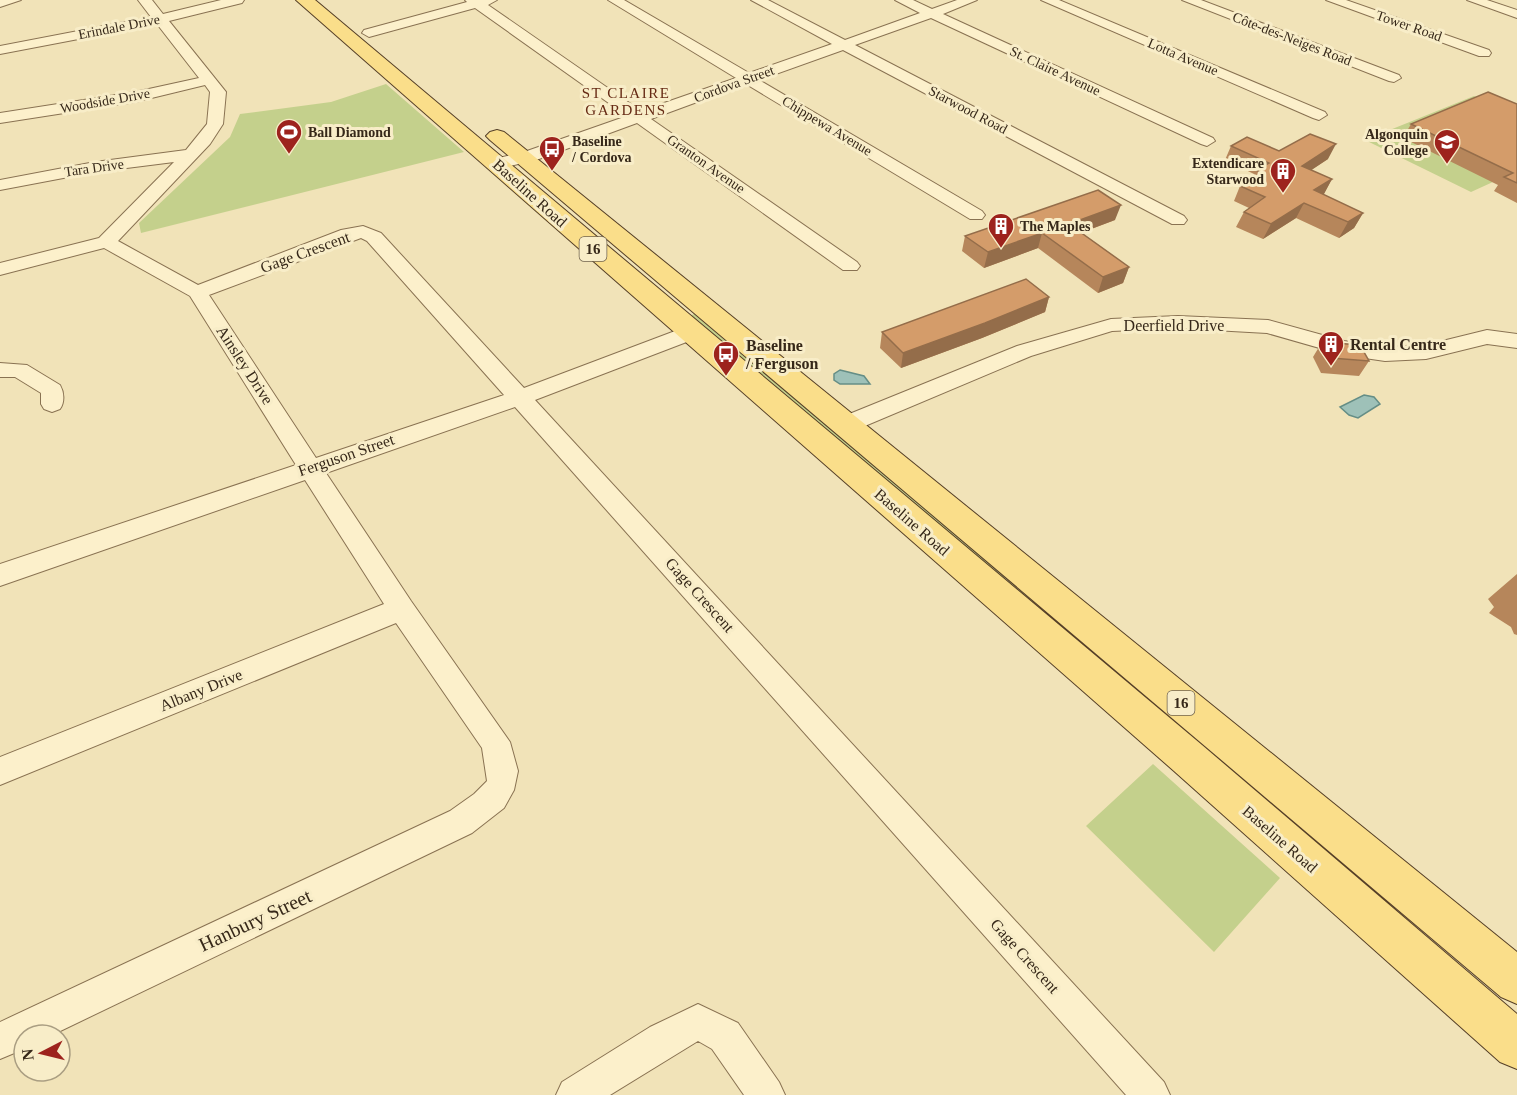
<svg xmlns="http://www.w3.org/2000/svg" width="1517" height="1095" viewBox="0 0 1517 1095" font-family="Georgia,serif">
	<rect width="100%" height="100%" fill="#f1e3b8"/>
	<!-- green -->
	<path fill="#c4d08c" d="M386,84l78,68 -323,81 -2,-10 91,-86 10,-23 91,-12z
		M1474,96l43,19v56l-46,21 -106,-52z
		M696,313l556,468 -3,4 -561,-468z
		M1153,764l127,114 -66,74 -128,-126z"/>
	<!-- water -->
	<path fill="#9ec1b8" stroke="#658e86" stroke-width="1.5" d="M840,370l24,6 6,8h-30l-6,-4v-6z
		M1364,395l10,2 6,7 -22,14 -9,-3 -9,-8z"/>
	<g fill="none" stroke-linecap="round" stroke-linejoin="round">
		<!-- minor casing -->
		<g stroke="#897252" stroke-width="2">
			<path id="minor" d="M0,0h21l-21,7z
				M138,0h14l11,14 58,-14h23l-2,3 -73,18 57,71 -3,32 -13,20 -92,97 80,44 143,-55 22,-4 18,7 143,155 159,-60h14l3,5 -3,5 -162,62 629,682 6,13h-44l-611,-688 -189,66 85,128 99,141 8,29 -4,19 -10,18 -32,25 -420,202h-28v14l-24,10v-37l450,-211 24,-17 13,-13 -5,-33 -86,-125 -396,162v-28l384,-153 -79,-124 -305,106v-22l296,-99 -106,-169 -86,-48 -104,27v-12l99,-25 75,-76 -79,10 -95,18v-10l95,-18 91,-12 21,-26 3,-32 -5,-7 -70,17 -135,21v-10l135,-21 64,-14 -42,-54 -157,30v-8l151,-29zM361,238l6,3 137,154 -188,63 -107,-163z
				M465,0h32l-9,5 153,106 95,-33 -128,-78h16l125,73 83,-29 -81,-44h17l77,40 75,-27 -25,-13h18l19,9 25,-9h20l-34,14 270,124 2,3 -8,5 -6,-2 -270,-126 -76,27 329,171 3,4 -3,4h-12l-329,-174 -84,30 223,131 3,4 -3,4h-12l-224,-135 -95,35 206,143 3,4 -3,4h-14l-206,-147 -98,36 -42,10 -6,-1 -2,-4 2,-4 36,-9 100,-35 -152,-108 -106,29 -7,-4 2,-3 103,-28z
				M1041,0h18l266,112 2,3 -8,5 -6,-2z
				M1182,0h19l198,75 2,3 -7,4 -5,-1z
				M1326,0h20l143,50 2,3 -2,3h-10z
				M1467,0h20l30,10v8z
				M1178,316l90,4 76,21 41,6 41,-2 61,-15 30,4v14l-30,-4 -61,15 -41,2 -41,-6 -77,-22 -89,-5 -66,3 -81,25 -178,75 -8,2 -8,-2 -3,-6 3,-6 180,-73 94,-27z
				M0,363l27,2 33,20c4,7 5,17 0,24l-8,3 -8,-3 -3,-5v-11l-26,-16h-15z
				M698,1004l40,19 41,59 6,13h-41l-32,-46 -14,-8 -88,54h-54l6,-13 88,-55z"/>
		</g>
		<!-- major casing -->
		<g stroke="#553f27" stroke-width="2">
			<path id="major" d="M296,0h19l887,745 315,269v55l-17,-7 -326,-291z
				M497,130l7,2 1013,820v52l-16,-7 -1011,-857 -4,-4 4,-4z"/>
		</g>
		<!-- minor -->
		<use href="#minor" fill="#fcf0cb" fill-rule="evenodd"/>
		<!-- major -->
		<use href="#major" fill="#fade8a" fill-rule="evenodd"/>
	</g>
	<!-- wall -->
	<path fill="#b6865b" d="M1517,104v99l-23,-12 4,-6 -95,-47 8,-14z
		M1231,146l48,5 49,8 -17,11 21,9 -9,16 40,18 -9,15 -15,10 -43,-20 -33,21 -27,-12 8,-15 5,-4 -15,-7 6,-15 12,-7 2,-5 -29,-14z
		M1115,220l-34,13 48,34 -6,16 -25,10 -60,-45 -54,20 -22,-17 3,-15z
		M1049,297l-4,15 -63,26 -81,30 -21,-20 2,-16z
		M1322,342l47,19 -10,15 -38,-3 -8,-16z
		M1517,574v61l-3,-1 -3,-7 -22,-14 5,-6 -6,-8z"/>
	<!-- shaded-wall -->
	<path fill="#946d4a" d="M1336,144l-8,15 -33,22 7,-15z
		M1332,179l-8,15 -17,10 7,-14z
		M1304,203l-8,15 -33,21 8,-15z
		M1121,205l-6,15 -51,19 5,-15z
		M1363,213l-9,15 -15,10 9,-16z
		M1042,233l-4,15 -54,20 4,-16z
		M1129,267l-6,16 -25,10 5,-16z
		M1049,297l-4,15 -63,26 -81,30 2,-15z"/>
	<!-- building -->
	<path fill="#d49c6a" stroke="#946d4a" stroke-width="1.5" d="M1488,92l29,12v79l-13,-6 9,-4 -102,-49z
		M1310,134l26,10 -34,22 30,13 -18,11 49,23 -15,9 -44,-19 -33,21 -27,-12 21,-15 -25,-11 22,-13 -6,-3 13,-7 -38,-17 16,-9 32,14z
		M1098,190l23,15 -52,19 60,43 -26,10 -61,-44 -54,19 -23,-16z
		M1026,279l23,18 -64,26 -82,30 -21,-21z
		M1322,342l38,3 9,16 -38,-3z"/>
	<!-- icons -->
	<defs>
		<g id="stadium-pin" transform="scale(1.35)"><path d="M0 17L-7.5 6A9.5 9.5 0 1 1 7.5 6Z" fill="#9d231d" stroke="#f8edc8"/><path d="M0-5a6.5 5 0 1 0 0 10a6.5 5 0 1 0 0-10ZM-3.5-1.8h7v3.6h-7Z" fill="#fff"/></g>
		<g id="university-pin" transform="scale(1.35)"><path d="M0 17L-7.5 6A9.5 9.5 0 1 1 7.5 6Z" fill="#9d231d" stroke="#f8edc8"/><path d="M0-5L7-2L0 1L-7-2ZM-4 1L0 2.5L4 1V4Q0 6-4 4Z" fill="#fff"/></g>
		<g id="bus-pin" transform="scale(1.35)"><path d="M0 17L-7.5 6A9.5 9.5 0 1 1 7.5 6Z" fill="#9d231d" stroke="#f8edc8"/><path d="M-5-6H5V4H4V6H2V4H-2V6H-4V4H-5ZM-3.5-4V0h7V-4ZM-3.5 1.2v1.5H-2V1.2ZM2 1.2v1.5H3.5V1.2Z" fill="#fff"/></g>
		<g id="building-pin" transform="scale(1.35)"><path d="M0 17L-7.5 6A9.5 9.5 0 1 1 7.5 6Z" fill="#9d231d" stroke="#f8edc8"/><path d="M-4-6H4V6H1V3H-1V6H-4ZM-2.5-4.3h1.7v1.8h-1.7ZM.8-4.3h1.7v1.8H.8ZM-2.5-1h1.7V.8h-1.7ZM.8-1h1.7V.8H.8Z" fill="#fff"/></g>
	</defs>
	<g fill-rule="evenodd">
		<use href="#stadium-pin" x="289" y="132"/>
		<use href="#university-pin" x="1447" y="142"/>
		<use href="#bus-pin" x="552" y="149"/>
		<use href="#building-pin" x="1283" y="171"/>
		<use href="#building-pin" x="1001" y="226"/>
		<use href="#building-pin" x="1331" y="344"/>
		<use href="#bus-pin" x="726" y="354"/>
	</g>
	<g text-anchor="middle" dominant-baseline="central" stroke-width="6" stroke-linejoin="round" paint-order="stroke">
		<!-- far-street labels -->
		<g font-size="14" fill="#362819" stroke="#f8edc8">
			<text transform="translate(1409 26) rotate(19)">Tower Road</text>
			<text transform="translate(119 27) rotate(-11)">Erindale Drive</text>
			<text transform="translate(1292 39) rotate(21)">Côte-des-Neiges Road</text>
			<text transform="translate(1183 57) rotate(23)">Lotta Avenue</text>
			<text transform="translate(1055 71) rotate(25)">St. Claire Avenue</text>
			<text transform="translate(734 84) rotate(-20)">Cordova Street</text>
			<text transform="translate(105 101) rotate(-10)">Woodside Drive</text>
			<text transform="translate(968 110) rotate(28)">Starwood Road</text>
			<text transform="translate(827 126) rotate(31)">Chippewa Avenue</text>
			<text transform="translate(706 164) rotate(35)">Granton Avenue</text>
			<text transform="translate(94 168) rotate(-8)">Tara Drive</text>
		</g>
		<!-- far-poi labels -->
		<g font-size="14" font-weight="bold" fill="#362819" stroke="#f8edc8" text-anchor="start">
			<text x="308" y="132">Ball Diamond</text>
			<text x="1428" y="134" text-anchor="end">Algonquin<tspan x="1428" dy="16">College</tspan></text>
			<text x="572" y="141">Baseline<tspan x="572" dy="16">/ Cordova</tspan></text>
			<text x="1264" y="163" text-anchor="end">Extendicare<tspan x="1264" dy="16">Starwood</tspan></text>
			<text x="1020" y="226">The Maples</text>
		</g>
		<!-- far-neighbourhood labels -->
		<g font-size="15" letter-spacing="1.5" fill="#662a14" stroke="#f8edc8">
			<text x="626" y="93">ST CLAIRE<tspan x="626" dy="17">GARDENS</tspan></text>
		</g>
		<!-- shield labels -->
		<g fill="#f8edc8" stroke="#70634e" stroke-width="1.5">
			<rect x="579.5" y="237" width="27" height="24" rx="4.5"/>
			<rect x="1167.5" y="691" width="27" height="24" rx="4.5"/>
		</g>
		<g font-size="15" font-weight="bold" fill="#362819">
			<text x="593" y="249">16</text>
			<text x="1181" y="703">16</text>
		</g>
		<!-- street labels -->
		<g font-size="16" fill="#362819" stroke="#f8edc8">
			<text transform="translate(530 193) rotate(42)">Baseline Road</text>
			<text transform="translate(305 252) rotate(-20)">Gage Crescent</text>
			<text x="1174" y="325">Deerfield Drive</text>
			<text transform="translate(245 365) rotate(57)">Ainsley Drive</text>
			<text transform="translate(346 455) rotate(-19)">Ferguson Street</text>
			<text transform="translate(912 522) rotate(41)">Baseline Road</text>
			<text transform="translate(700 595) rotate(48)">Gage Crescent</text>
			<text transform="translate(201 690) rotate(-22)">Albany Drive</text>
			<text transform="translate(1280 839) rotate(41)">Baseline Road</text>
			<text transform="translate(1025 956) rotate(48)">Gage Crescent</text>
		</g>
		<!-- poi labels -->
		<g font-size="16" font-weight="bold" fill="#362819" stroke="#f8edc8" text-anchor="start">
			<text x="1350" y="344">Rental Centre</text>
			<text x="746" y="345">Baseline<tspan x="746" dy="18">/ Ferguson</tspan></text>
		</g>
		<!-- near-street labels -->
		<g font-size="20" fill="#362819" stroke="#f8edc8">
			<text transform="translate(255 920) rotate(-25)">Hanbury Street</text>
		</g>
	</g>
	<!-- north arrow -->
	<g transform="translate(42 1053) rotate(263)"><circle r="28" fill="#f8edc8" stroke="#aa9e82" stroke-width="1.5"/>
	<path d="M0-4.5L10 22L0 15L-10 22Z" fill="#9d231d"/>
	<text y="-9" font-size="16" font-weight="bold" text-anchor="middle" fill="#362819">N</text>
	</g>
</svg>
